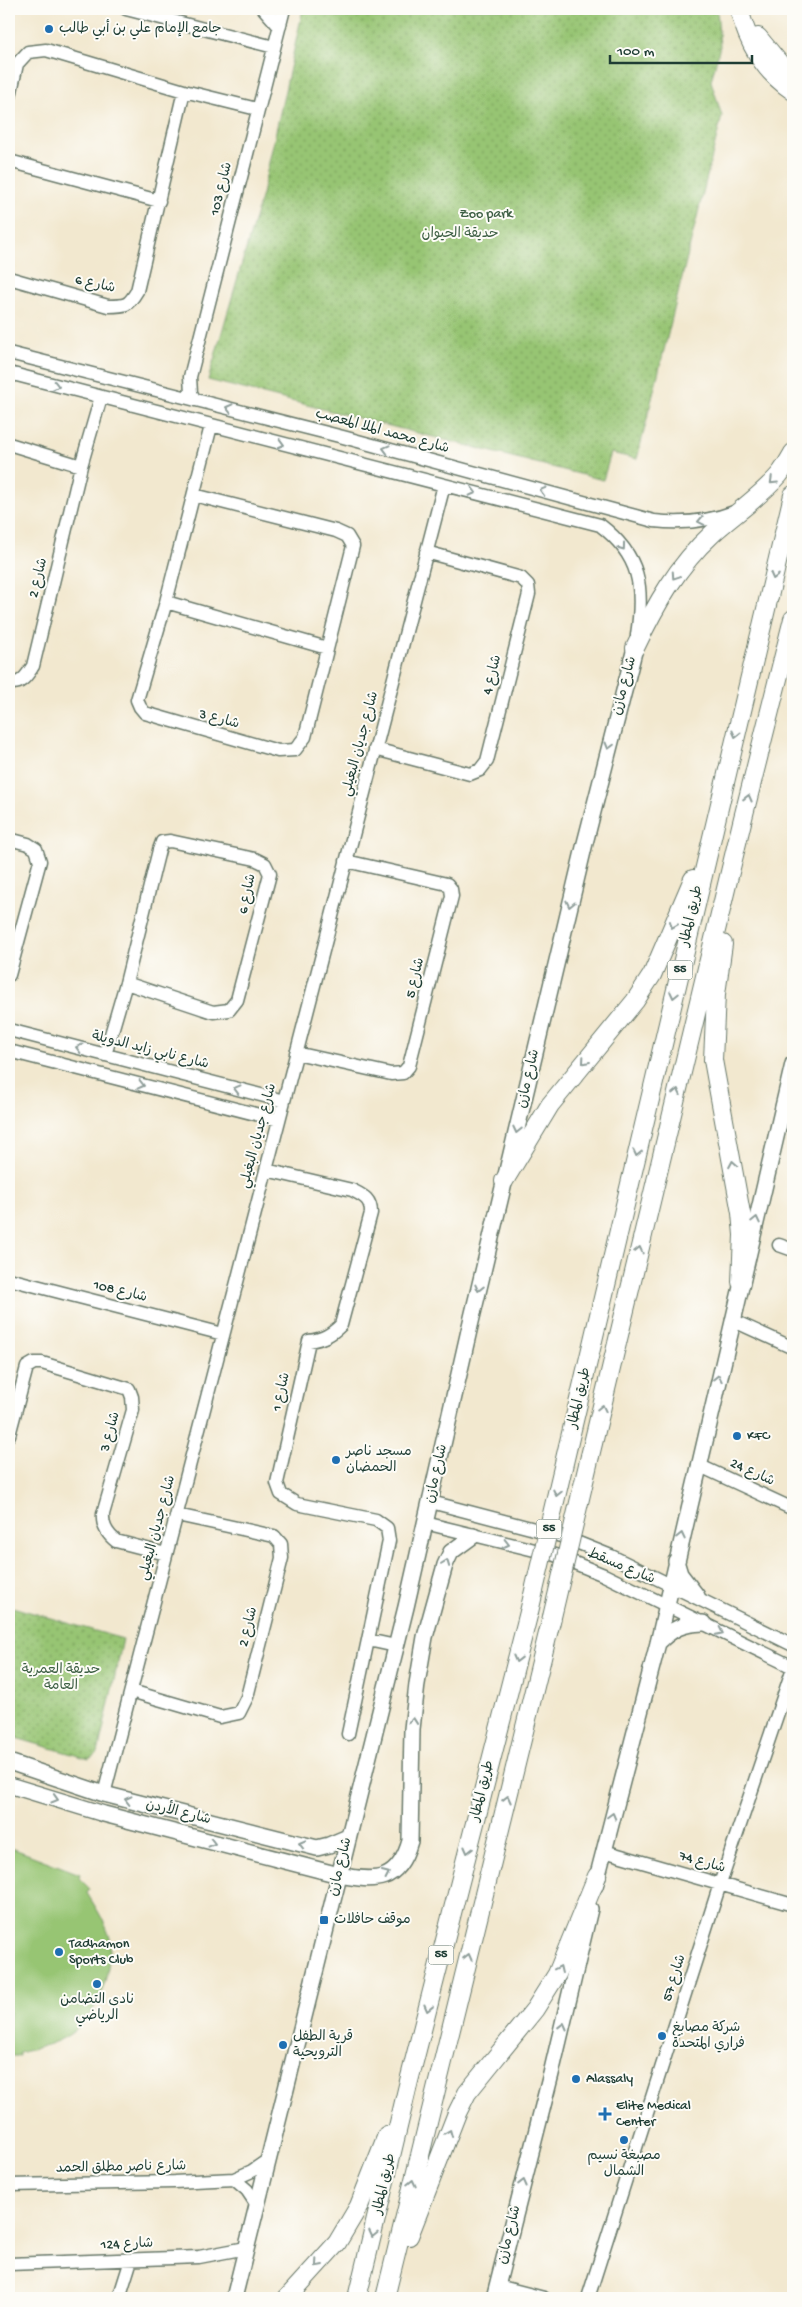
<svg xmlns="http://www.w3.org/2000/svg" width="802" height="2307" viewBox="0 0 802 2307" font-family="'Gochi Hand','Playpen Sans Arabic',sans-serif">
	<defs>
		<pattern id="park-dots" width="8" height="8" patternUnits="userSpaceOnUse" patternTransform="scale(1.25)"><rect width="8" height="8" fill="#97c573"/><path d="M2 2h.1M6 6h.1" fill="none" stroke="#7ba15f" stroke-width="1.8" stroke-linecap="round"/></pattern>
	</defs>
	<rect width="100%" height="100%" fill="#fdfcf7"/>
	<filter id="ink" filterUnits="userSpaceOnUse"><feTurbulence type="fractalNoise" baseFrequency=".02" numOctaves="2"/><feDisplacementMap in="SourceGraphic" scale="10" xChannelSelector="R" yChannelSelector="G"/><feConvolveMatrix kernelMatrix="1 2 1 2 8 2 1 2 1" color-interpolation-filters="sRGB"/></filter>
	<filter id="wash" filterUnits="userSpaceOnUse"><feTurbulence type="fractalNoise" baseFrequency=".0096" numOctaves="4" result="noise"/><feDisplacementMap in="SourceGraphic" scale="20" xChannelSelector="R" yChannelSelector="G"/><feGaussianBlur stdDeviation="1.12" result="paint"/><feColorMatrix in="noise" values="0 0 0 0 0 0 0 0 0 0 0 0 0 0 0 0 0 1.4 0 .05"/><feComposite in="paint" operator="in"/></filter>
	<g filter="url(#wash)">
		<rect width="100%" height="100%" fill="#f2e8cf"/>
		<!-- park -->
		<path fill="url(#park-dots)" stroke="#5b8154" d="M303,9h414l3,37 -9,35 11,35 -85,343 -26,-6 -8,27 -395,-100 54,-186z
			M9,1606l114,33 -25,114 -9,6 -80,-23z"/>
		<!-- garden -->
		<path fill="#97c573" stroke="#5b8154" d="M9,1847l71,27 -1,4 11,11 -3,4c9,15 18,28 23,45 1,6 0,13 -1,19 -2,30 -14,59 -39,77 -14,10 -34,14 -51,19v3h-10z"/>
	</g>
	<g filter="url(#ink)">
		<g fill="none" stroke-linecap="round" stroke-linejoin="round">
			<!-- minor casing -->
			<g stroke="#69796a" stroke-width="15">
				<path id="minor" d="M126,9l148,38
					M264,9l15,17
					M9,101l8,-37 11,-12 18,-2 138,41 73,18
					M9,161l150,40
					M9,278l99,28c18,0 20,0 29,-15l47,-200
					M9,353l334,84 311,84c28,3 54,1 80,-9
					M9,373l591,152c41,31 44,63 37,110
					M195,400l-4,-7 -1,-16 94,-368
					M9,444l72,22
					M194,495l142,36 11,5 6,10 -48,191 -10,13 -17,1 -133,-38 -5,-6 -3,-7 29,-98 45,-176
					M166,602l161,46
					M9,682c12,4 18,-7 24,-16l48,-200 20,-69
					M375,749l95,25 10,-4 7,-9 42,-167 -1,-9 -7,-7 -95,-26
					M9,839l19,5 8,5 4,12 -31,114
					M9,1030l275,71
					M9,1051l270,69
					M296,1053l95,21 12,-1 6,-7 43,-170 -1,-7 -4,-5 -101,-23
					M105,1055l21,-72 33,-133 3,-8 8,-1 85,18 10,5 5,10 -33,126 -8,10 -16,2 -87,-29
					M266,1170l86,20c12,6 19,9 19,23l-30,112c-10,10 -18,14 -32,16l-32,142 4,11 16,10 79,16 11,8 2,13 -41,193
					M779,1245l14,5
					M9,1279l214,55
					M732,1320l61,28
					M9,1435l18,-68 7,-4h8l87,26 3,8 1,13 -30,104c-1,12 4,20 13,27l50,13
					M698,1465l95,44
					M431,1502l130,34 50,20 182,89
					M425,1523l130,32 49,20 189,92
					M368,1640l28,6
					M131,1691l89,26 19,-4 8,-16 35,-139 -1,-14 -7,-8 -97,-21
					M104,1794l340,-1309
					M604,1851l189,54
					M234,2179l13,11 10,15
					M9,2185l165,-3 60,-3 18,-8 16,-11
					M9,2264l190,-7 47,-9
					M497,2286l47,12
					M119,2298l12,-38
					M588,2298l132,-414 73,-216"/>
			</g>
			<!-- major casing -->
			<g stroke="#69796a" stroke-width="18">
				<path id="major" d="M676,1561l4,13 17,22
					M658,1643c15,-15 24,-19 45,-20
					M9,1762l95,32 213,54 12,-3 19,-8
					M9,1785l95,29 235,61c37,7 59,8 71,-34l2,-112 5,-45 8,-47 20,-72 6,-13 22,-16
					M595,1886l63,-243 135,-579
					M234,2298l172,-691 64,-281 115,-483 50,-195
					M494,2298l57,-224 39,-165"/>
			</g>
			<!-- highway casing -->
			<g stroke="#69796a" stroke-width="20">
				<path id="highway" d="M739,9c9,34 24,62 54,82
					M758,37l23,28 12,6
					M635,648c20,-42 42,-82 77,-114 22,-20 47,-36 67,-59 5,-6 10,-15 14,-22
					M723,944l-7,50 -3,66 28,153 2,22 -2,47
					M504,1181l46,-76 85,-104 17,-26 41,-96
					M568,1446l225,-951
					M590,1456l152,-634 51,-203
					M409,2236l48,-123 10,-20 68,-84 22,-35 40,-98
					M287,2298l50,-55 22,-37 28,-71
					M357,2298l52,-217 120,-469
					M385,2298l167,-681"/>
			</g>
			<!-- minor -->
			<use href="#minor" stroke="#fff" stroke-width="12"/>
			<!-- major -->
			<use href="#major" stroke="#fff" stroke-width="15"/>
			<!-- highway -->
			<use href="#highway" stroke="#fff" stroke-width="18"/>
			<!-- highway-bridge casing -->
			<g stroke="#69796a" stroke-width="20" stroke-linecap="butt">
				<path id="highway-bridge" d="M529,1612l39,-166
					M552,1617l38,-161"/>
			</g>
			<!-- highway-bridge -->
			<use href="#highway-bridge" stroke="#fff" stroke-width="18"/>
		</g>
		<!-- one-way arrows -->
		<defs><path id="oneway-chevron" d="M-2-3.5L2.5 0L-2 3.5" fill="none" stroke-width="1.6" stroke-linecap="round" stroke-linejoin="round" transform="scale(1.25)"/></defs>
		<g stroke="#8f9e9a">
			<use href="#oneway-chevron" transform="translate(56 386) rotate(14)"/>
			<use href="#oneway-chevron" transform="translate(229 408) rotate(-166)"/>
			<use href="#oneway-chevron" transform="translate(281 444) rotate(15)"/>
			<use href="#oneway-chevron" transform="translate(386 449) rotate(-165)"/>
			<use href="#oneway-chevron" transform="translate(773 481) rotate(136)"/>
			<use href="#oneway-chevron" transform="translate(543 491) rotate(-165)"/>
			<use href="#oneway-chevron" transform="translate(473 492) rotate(14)"/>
			<use href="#oneway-chevron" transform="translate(701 521) rotate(169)"/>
			<use href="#oneway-chevron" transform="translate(622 547) rotate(54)"/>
			<use href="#oneway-chevron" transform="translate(675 576) rotate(124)"/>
			<use href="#oneway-chevron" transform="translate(774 576) rotate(104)"/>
			<use href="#oneway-chevron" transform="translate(736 734) rotate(104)"/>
			<use href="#oneway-chevron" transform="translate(609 746) rotate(105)"/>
			<use href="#oneway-chevron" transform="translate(748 798) rotate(-76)"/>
			<use href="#oneway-chevron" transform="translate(570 904) rotate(103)"/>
			<use href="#oneway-chevron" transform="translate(673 925) rotate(113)"/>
			<use href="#oneway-chevron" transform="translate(674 995) rotate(103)"/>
			<use href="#oneway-chevron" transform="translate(79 1048) rotate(-166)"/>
			<use href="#oneway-chevron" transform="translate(585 1061) rotate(131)"/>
			<use href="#oneway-chevron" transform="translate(141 1085) rotate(14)"/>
			<use href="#oneway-chevron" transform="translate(237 1089) rotate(-165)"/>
			<use href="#oneway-chevron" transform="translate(677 1092) rotate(-77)"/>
			<use href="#oneway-chevron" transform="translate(517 1130) rotate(103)"/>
			<use href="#oneway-chevron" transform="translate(637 1153) rotate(103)"/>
			<use href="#oneway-chevron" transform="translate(733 1164) rotate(-100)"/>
			<use href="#oneway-chevron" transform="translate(756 1220) rotate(-77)"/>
			<use href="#oneway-chevron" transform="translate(639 1250) rotate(-77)"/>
			<use href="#oneway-chevron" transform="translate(479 1288) rotate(103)"/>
			<use href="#oneway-chevron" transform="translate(718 1378) rotate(-77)"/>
			<use href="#oneway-chevron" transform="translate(602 1408) rotate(-77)"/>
			<use href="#oneway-chevron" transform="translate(557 1493) rotate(103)"/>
			<use href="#oneway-chevron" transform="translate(681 1536) rotate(-77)"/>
			<use href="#oneway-chevron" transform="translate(506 1544) rotate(14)"/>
			<use href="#oneway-chevron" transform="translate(446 1563) rotate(-69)"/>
			<use href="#oneway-chevron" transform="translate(720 1632) rotate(26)"/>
			<use href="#oneway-chevron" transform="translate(517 1659) rotate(104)"/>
			<use href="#oneway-chevron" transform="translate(413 1721) rotate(-85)"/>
			<use href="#oneway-chevron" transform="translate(55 1799) rotate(17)"/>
			<use href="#oneway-chevron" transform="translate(507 1799) rotate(-76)"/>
			<use href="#oneway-chevron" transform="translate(128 1800) rotate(-166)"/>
			<use href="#oneway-chevron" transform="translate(612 1816) rotate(-75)"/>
			<use href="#oneway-chevron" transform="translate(212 1843) rotate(14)"/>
			<use href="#oneway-chevron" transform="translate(302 1844) rotate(-166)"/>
			<use href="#oneway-chevron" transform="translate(468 1850) rotate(104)"/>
			<use href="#oneway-chevron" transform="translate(386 1874) rotate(-25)"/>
			<use href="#oneway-chevron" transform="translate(468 1957) rotate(-76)"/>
			<use href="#oneway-chevron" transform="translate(559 1969) rotate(-65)"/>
			<use href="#oneway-chevron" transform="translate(428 2008) rotate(104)"/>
			<use href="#oneway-chevron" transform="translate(563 2026) rotate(-76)"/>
			<use href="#oneway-chevron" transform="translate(449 2133) rotate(-68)"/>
			<use href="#oneway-chevron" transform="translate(412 2183) rotate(-77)"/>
			<use href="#oneway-chevron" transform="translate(523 2183) rotate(-76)"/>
			<use href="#oneway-chevron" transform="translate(373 2234) rotate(103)"/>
			<use href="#oneway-chevron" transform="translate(318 2264) rotate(131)"/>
		</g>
	</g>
	<!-- markers -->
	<g fill="#1f6fb2" stroke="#fdfcf7" stroke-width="2">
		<circle cx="49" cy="29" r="5"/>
		<circle cx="737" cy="1436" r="5"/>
		<circle cx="336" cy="1460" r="5"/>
		<rect x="319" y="1915" width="10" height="10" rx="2.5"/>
		<circle cx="59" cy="1952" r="5"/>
		<circle cx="97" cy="1984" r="5"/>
		<circle cx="662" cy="2036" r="5"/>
		<circle cx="283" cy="2045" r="5"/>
		<circle cx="576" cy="2079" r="5"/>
		<path d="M602.5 2106.5h5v5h5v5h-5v5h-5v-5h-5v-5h5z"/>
		<circle cx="624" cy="2140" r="5"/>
	</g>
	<g text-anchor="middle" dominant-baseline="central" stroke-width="4" stroke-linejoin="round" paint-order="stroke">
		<!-- shield labels -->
		<g fill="#fdfcf7" stroke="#62766e" stroke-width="1">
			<rect x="667.5" y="960.5" width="25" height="19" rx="4"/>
			<rect x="536.5" y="1519.5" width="25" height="19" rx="4"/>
			<rect x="428.5" y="1945.5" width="25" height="19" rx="4"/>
		</g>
		<g font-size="12" font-weight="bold" fill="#1f3d34">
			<text x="680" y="970">55</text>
			<text x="549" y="1529">55</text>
			<text x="441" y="1955">55</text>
		</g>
		<!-- poi labels -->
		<g font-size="14" fill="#1f3d34" stroke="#fdfcf7" text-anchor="start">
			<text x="59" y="29">جامع الإمام علي بن أبي طالب</text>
			<text x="747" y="1436">KFC</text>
			<text x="346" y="1452">مسجد ناصر<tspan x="346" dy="16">الحمضان</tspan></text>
			<text x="334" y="1920">موقف حافلات</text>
			<text x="69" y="1944">Tadhamon<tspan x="69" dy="16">Sports Club</tspan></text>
			<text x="97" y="2000" text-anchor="middle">نادي التضامن<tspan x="97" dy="16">الرياضي</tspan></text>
			<text x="672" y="2028">شركة مصابغ<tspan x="672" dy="16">فراري المتحدة</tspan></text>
			<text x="293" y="2037">قرية الطفل<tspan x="293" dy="16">الترويحية</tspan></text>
			<text x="586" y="2079">Alassaly</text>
			<text x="616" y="2106">Elite Medical<tspan x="616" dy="16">Center</tspan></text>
			<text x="624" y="2156" text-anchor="middle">مصبغة نسيم<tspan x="624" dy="16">الشمال</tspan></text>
		</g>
		<!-- street labels -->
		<g font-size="14" fill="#1f3d34" stroke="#fdfcf7">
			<text transform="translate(222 189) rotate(-76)">شارع 103</text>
			<text transform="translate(95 285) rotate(13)">شارع 6</text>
			<text transform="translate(382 432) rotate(15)">شارع محمد الملا المعصب</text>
			<text transform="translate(39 578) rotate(-76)">شارع 2</text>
			<text transform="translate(493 675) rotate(-76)">شارع 4</text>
			<text transform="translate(625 686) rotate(-75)">شارع مازن</text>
			<text transform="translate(219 720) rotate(15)">شارع 3</text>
			<text transform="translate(361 744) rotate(-75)">شارع جديان البغيلي</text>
			<text transform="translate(248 894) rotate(-78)">شارع 6</text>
			<text transform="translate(692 916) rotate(-77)">طريق المطار</text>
			<text transform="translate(416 978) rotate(-76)">شارع 5</text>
			<text transform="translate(150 1051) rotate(14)">شارع نابي زايد الدويلة</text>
			<text transform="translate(529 1079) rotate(-77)">شارع مازن</text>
			<text transform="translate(259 1136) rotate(-75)">شارع جديان البغيلي</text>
			<text transform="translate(120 1292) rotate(14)">شارع 108</text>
			<text transform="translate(282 1392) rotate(-77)">شارع 1</text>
			<text transform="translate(580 1398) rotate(-77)">طريق المطار</text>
			<text transform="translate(111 1432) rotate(-74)">شارع 3</text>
			<text transform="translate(752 1473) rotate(25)">شارع 24</text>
			<text transform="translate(437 1474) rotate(-77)">شارع مازن</text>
			<text transform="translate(158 1528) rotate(-75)">شارع جديان البغيلي</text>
			<text transform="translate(621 1567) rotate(23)">شارع مسقط</text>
			<text transform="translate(249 1627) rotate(-76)">شارع 2</text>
			<text transform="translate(483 1791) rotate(-76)">طريق المطار</text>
			<text transform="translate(178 1813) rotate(14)">شارع الأردن</text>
			<text transform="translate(702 1863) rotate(16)">شارع 74</text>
			<text transform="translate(341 1867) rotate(-76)">شارع مازن</text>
			<text transform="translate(675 1978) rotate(-72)">شارع 57</text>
			<text transform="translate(121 2168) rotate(-1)">شارع ناصر مطلق الحمد</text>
			<text transform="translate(385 2184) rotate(-77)">طريق المطار</text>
			<text transform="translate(510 2235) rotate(-76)">شارع مازن</text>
			<text transform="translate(127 2245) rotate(-2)">شارع 124</text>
		</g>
		<!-- park labels -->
		<g font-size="14" fill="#3d5f44" stroke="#fdfcf7">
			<text x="486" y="214">Zoo park</text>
			<text x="460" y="234">حديقة الحيوان</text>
			<text x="61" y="1670">حديقة العمرية<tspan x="61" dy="16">العامة</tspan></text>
		</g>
	</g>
	<!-- margin -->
	<rect width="802" height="2307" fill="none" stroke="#fdfcf7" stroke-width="30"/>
	<!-- scale -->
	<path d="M610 55v8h142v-8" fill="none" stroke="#1f3d34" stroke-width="2.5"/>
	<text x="617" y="55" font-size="15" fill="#1f3d34" stroke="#fdfcf7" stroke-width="4" paint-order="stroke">100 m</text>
</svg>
